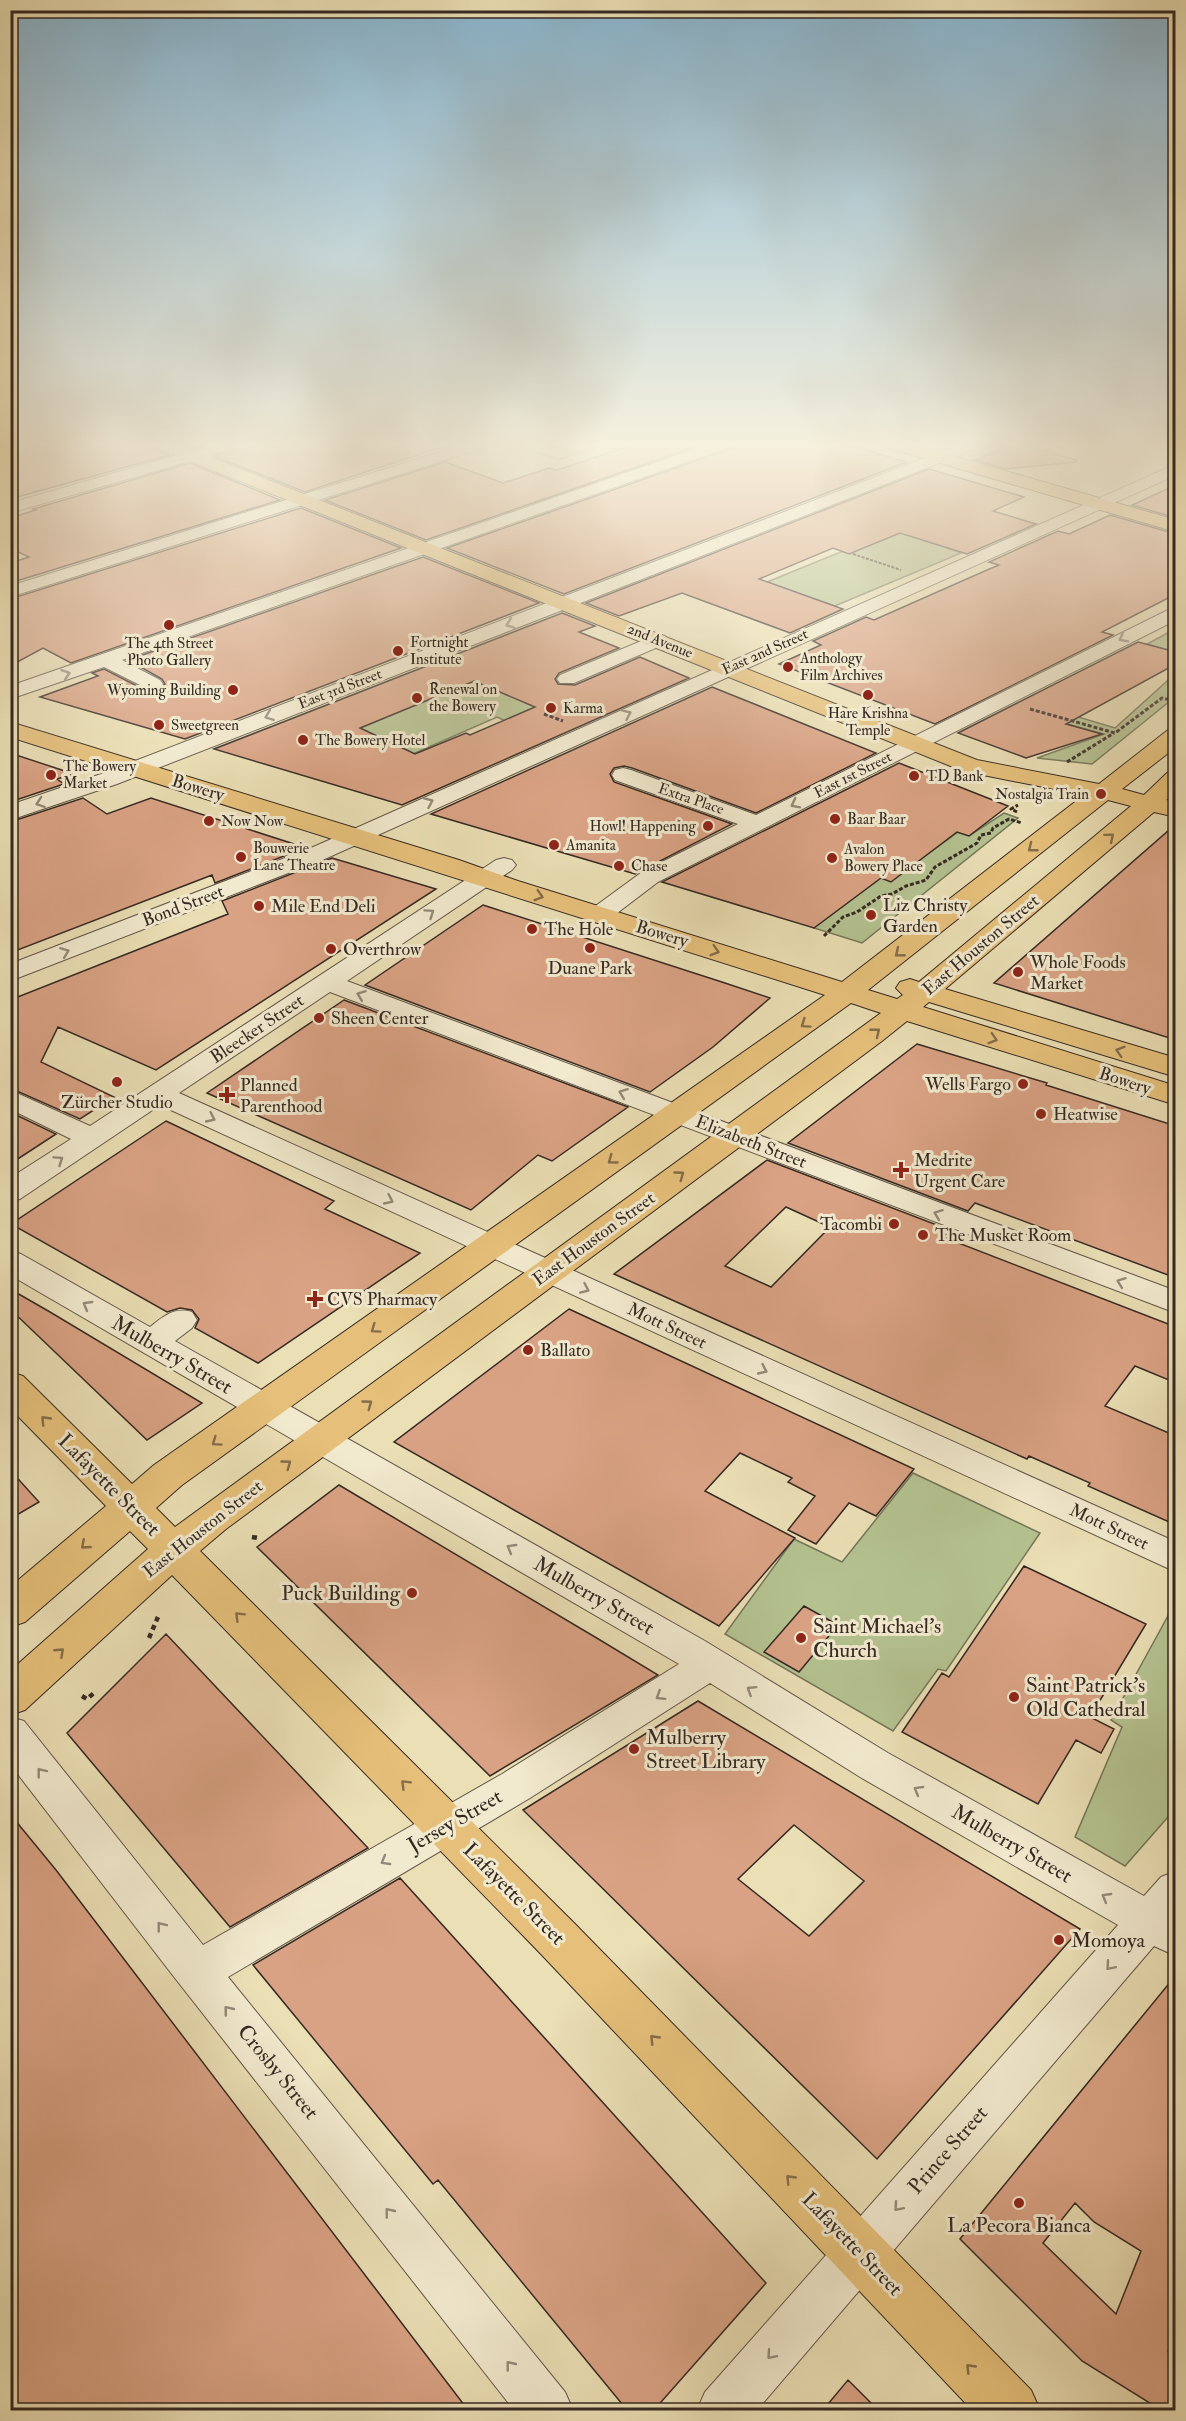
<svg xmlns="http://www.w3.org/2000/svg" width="1186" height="2421" viewBox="0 0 1186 2421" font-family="'IM FELL Double Pica',serif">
	<rect width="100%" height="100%" fill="#ebdfb5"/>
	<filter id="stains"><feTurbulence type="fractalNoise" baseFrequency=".00333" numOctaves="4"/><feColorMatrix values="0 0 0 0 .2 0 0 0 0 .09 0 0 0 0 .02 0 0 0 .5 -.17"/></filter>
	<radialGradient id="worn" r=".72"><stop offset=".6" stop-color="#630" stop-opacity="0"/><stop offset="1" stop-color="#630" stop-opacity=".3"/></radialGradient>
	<!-- green -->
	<path fill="#b4c290" stroke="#74765a" stroke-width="1.5" d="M951,507l-4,41 14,5 -126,53 -68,-24z
		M1175,629v23l-28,-8z
		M523,661l51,21 -47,21 44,20 -30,14 -44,-20 -84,37 -53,-26z
		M1175,674v23l-83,67 -55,-6 67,-24 -83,-23 14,-7 80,24z
		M1004,813l14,5 -156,125 -48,-15 88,-66 11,3 45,-33 11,4z
		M913,1473l127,60 -94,138 -8,-2 -45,62 -168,-97 69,-95 48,23z
		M1175,1603v206l-50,57 -50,-29 47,-110 -11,-7z"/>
	<!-- building -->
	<path fill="#d9a284" stroke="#352923" stroke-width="1.5" fill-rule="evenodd" d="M39,441h106l4,6 20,8 -159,44v-51z
		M175,441h44l-25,7z
		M252,441h192l1,5 -140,46 -91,-36 35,-10z
		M645,441h67l-286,99 -101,-40 120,-38 58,21 46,-15 8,2z
		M742,441h93l72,21 -343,132 -117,-46 292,-102z
		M1017,443l59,17v2l-70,7 -31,-9z
		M190,463l90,37 -270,83v-20l19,-6 -19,-9v-30l26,-8 -3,-1z
		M929,469l95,28 -31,14 43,13 -69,30 -67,-21 -51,21 -16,-6 -74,31 84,30 -53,24 -108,-40 -63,23 -33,-13z
		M1176,485v33l-44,-13z
		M301,508l100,40 -330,115 -28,-15 -33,18v-67z
		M1110,515l66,19v60l-74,38 11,3 -178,89 -156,-60 42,-19 -8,-4 53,-24 8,3 113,-50 12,-5 -10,-3 69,-31 11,3z
		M423,557l116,46 -354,136 -145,-42 58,-21 -6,-3 12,-4 41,21h15l5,-6 -3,-5 -34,-19z
		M562,613l33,13 -16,6 40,16 -60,25 -4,6 3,5 17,1 65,-28 49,21 -287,127 -188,-56zM474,681l61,26 -65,28 -4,-2 -51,21 -55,-26z
		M1138,642l38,10v12l-110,60 36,10 -76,24 -68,-25z
		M712,687l164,66 -120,60 -124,-45 -8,-2 -10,2 -4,6 4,8 118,42 -97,50 -204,-60z
		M10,753l64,21 -17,5 7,5 -54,18z
		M899,763l109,43 -39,30 -12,-4 -66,50 -10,-4 -67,50 -152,-46z
		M83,798l24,16 44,-16 143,46 -4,1 12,4 -87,34 -3,-8 -202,78v-131z
		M1176,824v216l-182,-57z
		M332,858l104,31 -280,181 -98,-43 -17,35 73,35 -34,22 -70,-31v-88l218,-86 -6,-13z
		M483,905l242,78 45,15 -57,49 -63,45 -285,-107z
		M344,1000l284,107 -76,54 -14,-6 -67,55 -264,-117z
		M917,1044l130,39 -1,2 130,41v152l-201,-75 -7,8 -180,-68z
		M10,1112l46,22 -46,30z
		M166,1121l168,80 -9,8 95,44 -162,110 -63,-35 4,-9 -7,-9 -12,-2 -13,4 -156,-88z
		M767,1160l183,70 -7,7 233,90v56l-41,-17 -30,40 71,30v89l-88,-39 2,-3 -61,-27 -2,3 -413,-185zM786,1207l44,20 -59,60 -46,-21z
		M10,1289l40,23 152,91 -55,37 -137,-131z
		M569,1309l304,141 41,19 -38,47 -27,-13 -33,41 -28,-14 27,-34 -27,-14 4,-4 -52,-25 -35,38 90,47 -76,88 -325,-184z
		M10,1470l29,32 -29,17z
		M339,1485l256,152 63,38 -168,101 -233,-229z
		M1024,1566l122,58 -56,93 24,12 -13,24 -25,-13 -38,64 -136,-72 40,-59 7,4z
		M804,1606l34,19 -39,47 -35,-20z
		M166,1634l202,214 -138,79 -163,-194z
		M698,1701l382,228 -203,230 -354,-349zM794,1825l70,56 -55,55 -71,-57z
		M10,1814l46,56 412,540h-458z
		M400,1878l366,405 -112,127h-27l-189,-230 -5,4 -180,-219z
		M1176,1975v358l-8,18 8,5v54h-15l-79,-49 -122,-122zM1075,2203l19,19 47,29 -25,63 -73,-71z
		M848,2380l30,30h-55z"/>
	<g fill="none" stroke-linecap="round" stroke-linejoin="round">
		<!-- minor casing -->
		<g stroke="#625648" stroke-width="2">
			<path id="minor" d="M226,441h24l-2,3 -238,69v-10z
				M475,441h23l-2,3 -486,153v-11z
				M533,441l25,8 25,-8h23l-2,3 -46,15 -32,-11 -2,-3 2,-3z
				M718,441h22l-2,3 -616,216 38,20 3,4 -3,4h-14l-42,-21 -94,32v-13z
				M969,441h21l-2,3 -871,340 -107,36v-15l91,-31z
				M1176,464v11l-849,383 -317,123v-17l301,-116z
				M1176,606v14l-518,262 -50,38 -9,2 -9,-2 -3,-5 3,-5 52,-38 96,-48 -123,-44 -3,-5 3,-5 8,-2 8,2 125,45z
				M658,634l7,2 3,4 -3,4 -91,39h-14l-3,-4 3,-4z
				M504,858l8,2 4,5 -4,5 -165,111 829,310v22l-846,-321 -151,101 997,449v30l-1016,-467 -140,94 -10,2v-23l61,-39 -61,-30v-19l80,36 406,-266z
				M10,1251l11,3 129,73c14,-11 24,-20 42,-15l5,8 -5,8 -17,13 530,300 183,112 256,143 17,-19 15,-6v85l-22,-10 -397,464h-60l8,-18 413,-467 -258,-148 -150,-94 -180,115 -302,179 337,415 8,18h-59l-343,-437 -161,-209v-47l14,4 179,224 299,-171 177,-110 -669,-389z"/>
		</g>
		<!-- major casing -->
		<g stroke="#352923" stroke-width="2">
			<path id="major" d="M147,441h23l807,319 122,24 69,-54 8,-2v19l-54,42 22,6 23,-22 9,-2v21l-10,8 10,2v15l-22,-5 -209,177 231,69v19l-247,-75 -6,5 253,79v19l-269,-84 -25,20 -656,488 -26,22 375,373 456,466 9,20h-68l-431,-456 -369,-379 -147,135 -15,5v-44l138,-122 -18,-18 -105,91 -15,5v-40l96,-81 -96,-98v-36l13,4 109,108 22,-19 671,-470 -815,-258v-15l449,138 59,21 324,101 242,-187 -121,-24 -813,-326zM1108,800l23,6 -212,176 -9,-3 -10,3 -4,6 7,7 -6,4 -29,-9zM851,1003l30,10 -706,514 -19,-19 26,-23z
				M876,441h25l275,79v12l-298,-87z"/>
		</g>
		<!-- path-far2 -->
		<path stroke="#352923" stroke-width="2" stroke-dasharray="3 1.5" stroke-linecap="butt" d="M853,554l48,16"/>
		<!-- path-far1 -->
		<path stroke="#352923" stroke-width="3" stroke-dasharray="4 2" stroke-linecap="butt" d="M1030,709l85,24 47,-35 9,2
			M544,714l19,7
			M1067,762l47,-29
			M1017,812l-6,-3 7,-4
			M824,936l19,-19 14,-5 24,-16 11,-2 14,-8 20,-6 9,-13 42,-24 4,-8 10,-2 2,-5 16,-9 13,4"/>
		<!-- path -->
		<path stroke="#352923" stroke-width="4.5" stroke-dasharray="5 4" stroke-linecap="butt" d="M252,1537l6,1
			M149,1638l9,-21
			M82,1696l5,3 8,-7"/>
		<!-- minor -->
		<use href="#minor" fill="#f2eacf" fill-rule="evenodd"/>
		<!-- major -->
		<use href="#major" fill="#e6c07a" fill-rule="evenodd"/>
	</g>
	<!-- one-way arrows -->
	<defs><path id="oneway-chevron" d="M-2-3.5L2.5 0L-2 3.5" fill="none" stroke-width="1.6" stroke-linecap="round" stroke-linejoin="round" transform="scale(1.5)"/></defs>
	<g stroke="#948a79">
		<use href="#oneway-chevron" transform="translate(510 624) rotate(159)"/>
		<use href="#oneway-chevron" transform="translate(1123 638) rotate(153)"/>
		<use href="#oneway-chevron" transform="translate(66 674) rotate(-19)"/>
		<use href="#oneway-chevron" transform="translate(627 714) rotate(-24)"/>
		<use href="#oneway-chevron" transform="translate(269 716) rotate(159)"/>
		<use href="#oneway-chevron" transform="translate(429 802) rotate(-24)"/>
		<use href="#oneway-chevron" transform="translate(40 803) rotate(161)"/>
		<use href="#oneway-chevron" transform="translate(795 804) rotate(153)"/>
		<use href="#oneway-chevron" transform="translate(430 913) rotate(-34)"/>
		<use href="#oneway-chevron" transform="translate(65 952) rotate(-21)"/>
		<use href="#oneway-chevron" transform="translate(361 995) rotate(-159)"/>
		<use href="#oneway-chevron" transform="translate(623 1093) rotate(-159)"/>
		<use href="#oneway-chevron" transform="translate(211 1118) rotate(25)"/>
		<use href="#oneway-chevron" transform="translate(59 1160) rotate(-34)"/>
		<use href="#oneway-chevron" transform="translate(389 1200) rotate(25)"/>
		<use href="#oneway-chevron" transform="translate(938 1214) rotate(-159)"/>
		<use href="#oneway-chevron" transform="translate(1121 1282) rotate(-159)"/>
		<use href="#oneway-chevron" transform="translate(585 1289) rotate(24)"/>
		<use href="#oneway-chevron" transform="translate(87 1305) rotate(-150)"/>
		<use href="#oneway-chevron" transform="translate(763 1370) rotate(25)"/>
		<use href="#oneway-chevron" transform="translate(511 1548) rotate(-150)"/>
		<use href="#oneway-chevron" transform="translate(751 1690) rotate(-148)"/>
		<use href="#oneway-chevron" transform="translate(660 1696) rotate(148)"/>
		<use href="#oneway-chevron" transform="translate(41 1772) rotate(-128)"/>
		<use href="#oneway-chevron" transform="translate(918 1790) rotate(-150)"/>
		<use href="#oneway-chevron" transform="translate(385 1861) rotate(150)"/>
		<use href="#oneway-chevron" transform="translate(1106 1897) rotate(-150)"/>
		<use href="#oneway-chevron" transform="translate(161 1926) rotate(-128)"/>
		<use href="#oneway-chevron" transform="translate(1110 1966) rotate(131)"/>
		<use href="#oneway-chevron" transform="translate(228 2010) rotate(-129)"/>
		<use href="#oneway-chevron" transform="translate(898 2207) rotate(131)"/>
		<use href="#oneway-chevron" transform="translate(389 2212) rotate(-129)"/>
		<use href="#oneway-chevron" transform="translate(771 2355) rotate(131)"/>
		<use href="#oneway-chevron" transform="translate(510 2365) rotate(-129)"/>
	</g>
	<g stroke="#856d4a">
		<use href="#oneway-chevron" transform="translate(1110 837) rotate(-40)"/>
		<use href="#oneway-chevron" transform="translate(1032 848) rotate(142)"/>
		<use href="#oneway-chevron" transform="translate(539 896) rotate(17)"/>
		<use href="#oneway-chevron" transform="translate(715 951) rotate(17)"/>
		<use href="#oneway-chevron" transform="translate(899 953) rotate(141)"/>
		<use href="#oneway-chevron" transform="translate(805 1024) rotate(145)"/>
		<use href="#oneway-chevron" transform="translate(876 1032) rotate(-39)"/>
		<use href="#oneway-chevron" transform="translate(993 1039) rotate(18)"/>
		<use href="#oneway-chevron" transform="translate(1120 1051) rotate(-163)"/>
		<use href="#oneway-chevron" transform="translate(612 1160) rotate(144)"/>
		<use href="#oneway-chevron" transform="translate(680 1175) rotate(-36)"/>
		<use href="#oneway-chevron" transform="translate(375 1329) rotate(145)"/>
		<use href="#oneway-chevron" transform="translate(368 1404) rotate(-36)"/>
		<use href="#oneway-chevron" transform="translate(45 1420) rotate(-134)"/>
		<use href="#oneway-chevron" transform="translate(216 1442) rotate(145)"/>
		<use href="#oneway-chevron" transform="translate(287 1464) rotate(-36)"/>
		<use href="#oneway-chevron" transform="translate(85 1545) rotate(139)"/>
		<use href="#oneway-chevron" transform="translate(239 1616) rotate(-135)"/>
		<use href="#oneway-chevron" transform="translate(60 1652) rotate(-43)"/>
		<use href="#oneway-chevron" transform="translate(405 1784) rotate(-135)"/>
		<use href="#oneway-chevron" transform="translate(654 2039) rotate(-134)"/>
		<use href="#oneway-chevron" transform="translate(790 2179) rotate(-134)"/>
		<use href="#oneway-chevron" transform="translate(970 2368) rotate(-134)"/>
	</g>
	<!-- sky -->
	<linearGradient id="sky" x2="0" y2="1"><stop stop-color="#88b7d3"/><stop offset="0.57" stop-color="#f6f1de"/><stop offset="1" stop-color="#f6f1de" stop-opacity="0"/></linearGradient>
	<rect width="1186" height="780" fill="url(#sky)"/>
	<!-- markers -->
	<g fill="#8f2418" stroke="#f2eacf" stroke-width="2">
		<circle cx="169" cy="625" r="6"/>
		<circle cx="398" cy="651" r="6"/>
		<circle cx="788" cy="667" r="6"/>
		<circle cx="233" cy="690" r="6"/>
		<circle cx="868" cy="695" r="6"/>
		<circle cx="417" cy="698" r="6"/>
		<circle cx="551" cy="708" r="6"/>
		<circle cx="159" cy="725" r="6"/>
		<circle cx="303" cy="740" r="6"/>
		<circle cx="51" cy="775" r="6"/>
		<circle cx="914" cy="776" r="6"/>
		<circle cx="1101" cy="794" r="6"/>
		<circle cx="835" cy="819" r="6"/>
		<circle cx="209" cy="821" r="6"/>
		<circle cx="708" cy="826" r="6"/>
		<circle cx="554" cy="845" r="6"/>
		<circle cx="241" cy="857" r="6"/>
		<circle cx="832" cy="858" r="6"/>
		<circle cx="619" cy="866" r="6"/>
		<circle cx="259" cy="906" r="6"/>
		<circle cx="871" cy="915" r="6"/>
		<circle cx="532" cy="929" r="6"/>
		<circle cx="590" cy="948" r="6"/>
		<circle cx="331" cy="949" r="6"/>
		<circle cx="1018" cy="972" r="6"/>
		<circle cx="319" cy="1018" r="6"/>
		<circle cx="117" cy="1082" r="6"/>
		<circle cx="1023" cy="1084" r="6"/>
		<path d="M224 1086h6v6h6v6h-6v6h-6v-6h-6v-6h6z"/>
		<circle cx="1041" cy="1114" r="6"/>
		<path d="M898 1161h6v6h6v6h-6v6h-6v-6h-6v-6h6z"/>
		<circle cx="894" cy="1224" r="6"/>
		<circle cx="923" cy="1235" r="6"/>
		<path d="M312 1290h6v6h6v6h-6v6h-6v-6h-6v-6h6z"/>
		<circle cx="528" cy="1350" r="6"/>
		<circle cx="412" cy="1593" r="6"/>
		<circle cx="801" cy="1638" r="6"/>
		<circle cx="1014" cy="1697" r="6"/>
		<circle cx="634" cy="1749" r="6"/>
		<circle cx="1059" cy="1940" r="6"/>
		<circle cx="1019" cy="2203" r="6"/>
	</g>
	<g text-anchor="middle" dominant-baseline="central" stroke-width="6" stroke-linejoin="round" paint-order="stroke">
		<!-- far-street labels -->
		<g font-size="15" fill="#352923" stroke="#f2eacf">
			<text transform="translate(660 641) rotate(22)">2nd Avenue</text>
			<text transform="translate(765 652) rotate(-24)">East 2nd Street</text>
			<text transform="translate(340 689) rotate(-21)">East 3rd Street</text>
			<text transform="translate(853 775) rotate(-27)">East 1st Street</text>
			<text transform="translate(691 799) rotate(19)">Extra Place</text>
		</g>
		<!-- far-poi labels -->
		<g font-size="15" fill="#352923" stroke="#f2eacf" text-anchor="start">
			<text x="410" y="642">Fortnight<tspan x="410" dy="17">Institute</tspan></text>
			<text x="169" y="643" text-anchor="middle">The 4th Street<tspan x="169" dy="17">Photo Gallery</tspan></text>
			<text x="800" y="658">Anthology<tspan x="800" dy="17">Film Archives</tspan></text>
			<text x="429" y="689">Renewal on<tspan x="429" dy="17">the Bowery</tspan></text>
			<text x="221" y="690" text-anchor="end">Wyoming Building</text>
			<text x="563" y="708">Karma</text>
			<text x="868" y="713" text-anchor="middle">Hare Krishna<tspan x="868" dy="17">Temple</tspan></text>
			<text x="171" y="725">Sweetgreen</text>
			<text x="315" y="740">The Bowery Hotel</text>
			<text x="63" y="766">The Bowery<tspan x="63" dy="17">Market</tspan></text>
			<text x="926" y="776">TD Bank</text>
			<text x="1089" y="794" text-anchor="end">Nostalgia Train</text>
			<text x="847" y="819">Baar Baar</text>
			<text x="221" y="821">Now Now</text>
			<text x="696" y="826" text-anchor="end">Howl! Happening</text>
			<text x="566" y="845">Amanita</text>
			<text x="253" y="848">Bouwerie<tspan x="253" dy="17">Lane Theatre</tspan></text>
			<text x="844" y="849">Avalon<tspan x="844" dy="17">Bowery Place</tspan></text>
			<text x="631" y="866">Chase</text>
		</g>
		<!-- street labels -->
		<g font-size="18" fill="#352923" stroke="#f2eacf">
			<text transform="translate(198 788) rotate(17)">Bowery</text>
			<text transform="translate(183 906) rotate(-21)">Bond Street</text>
			<text transform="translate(662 934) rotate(17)">Bowery</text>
			<text transform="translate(981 945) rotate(-40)">East Houston Street</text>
			<text transform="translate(257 1029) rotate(-34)">Bleecker Street</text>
			<text transform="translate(1125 1081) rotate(18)">Bowery</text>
			<text transform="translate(751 1142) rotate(21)">Elizabeth Street</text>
			<text transform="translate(594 1239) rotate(-36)">East Houston Street</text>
			<text transform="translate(667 1326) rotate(25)">Mott Street</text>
			<text transform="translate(1109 1527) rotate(25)">Mott Street</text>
			<text transform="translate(203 1529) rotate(-38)">East Houston Street</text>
		</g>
		<!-- poi labels -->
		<g font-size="18" fill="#352923" stroke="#f2eacf" text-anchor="start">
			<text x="883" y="905">Liz Christy<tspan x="883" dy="21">Garden</tspan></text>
			<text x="271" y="906">Mile End Deli</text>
			<text x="544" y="929">The Hole</text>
			<text x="343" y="949">Overthrow</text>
			<text x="1030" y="962">Whole Foods<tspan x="1030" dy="21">Market</tspan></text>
			<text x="590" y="968" text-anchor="middle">Duane Park</text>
			<text x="331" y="1018">Sheen Center</text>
			<text x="1011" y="1084" text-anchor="end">Wells Fargo</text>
			<text x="240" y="1085">Planned<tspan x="240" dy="21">Parenthood</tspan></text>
			<text x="117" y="1102" text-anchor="middle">Zürcher Studio</text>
			<text x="1053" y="1114">Heatwise</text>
			<text x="914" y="1160">Medrite<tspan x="914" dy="21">Urgent Care</tspan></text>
			<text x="882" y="1224" text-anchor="end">Tacombi</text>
			<text x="935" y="1235">The Musket Room</text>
			<text x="327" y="1299">CVS Pharmacy</text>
			<text x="540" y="1350">Ballato</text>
		</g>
		<!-- near-street labels -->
		<g font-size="21" fill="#352923" stroke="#f2eacf">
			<text transform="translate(172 1355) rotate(30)">Mulberry Street</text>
			<text transform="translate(109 1485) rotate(45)">Lafayette Street</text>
			<text transform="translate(594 1596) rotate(30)">Mulberry Street</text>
			<text transform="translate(455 1821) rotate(-30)">Jersey Street</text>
			<text transform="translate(1012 1844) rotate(30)">Mulberry Street</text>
			<text transform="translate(514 1894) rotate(45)">Lafayette Street</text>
			<text transform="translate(278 2072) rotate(51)">Crosby Street</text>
			<text transform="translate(948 2150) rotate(-49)">Prince Street</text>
			<text transform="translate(852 2244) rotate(46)">Lafayette Street</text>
		</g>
		<!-- near-poi labels -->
		<g font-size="21" fill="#352923" stroke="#f2eacf" text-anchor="start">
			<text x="400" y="1593" text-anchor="end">Puck Building</text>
			<text x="813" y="1626">Saint Michael's<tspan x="813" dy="24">Church</tspan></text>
			<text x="1026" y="1685">Saint Patrick's<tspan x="1026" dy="24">Old Cathedral</tspan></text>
			<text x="646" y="1737">Mulberry<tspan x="646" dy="24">Street Library</tspan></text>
			<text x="1071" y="1940">Momoya</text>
			<text x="1019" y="2225" text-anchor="middle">La Pecora Bianca</text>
		</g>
	</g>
	<!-- margin -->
	<rect width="1186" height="2421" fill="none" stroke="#ebdfb5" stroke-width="36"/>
	<rect x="12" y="12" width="1162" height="2397" fill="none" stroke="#352923" stroke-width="3"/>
	<rect x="18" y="18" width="1150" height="2385" fill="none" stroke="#352923" stroke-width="1.5"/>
	<rect width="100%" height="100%" filter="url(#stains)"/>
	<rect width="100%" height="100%" fill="url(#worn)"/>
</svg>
